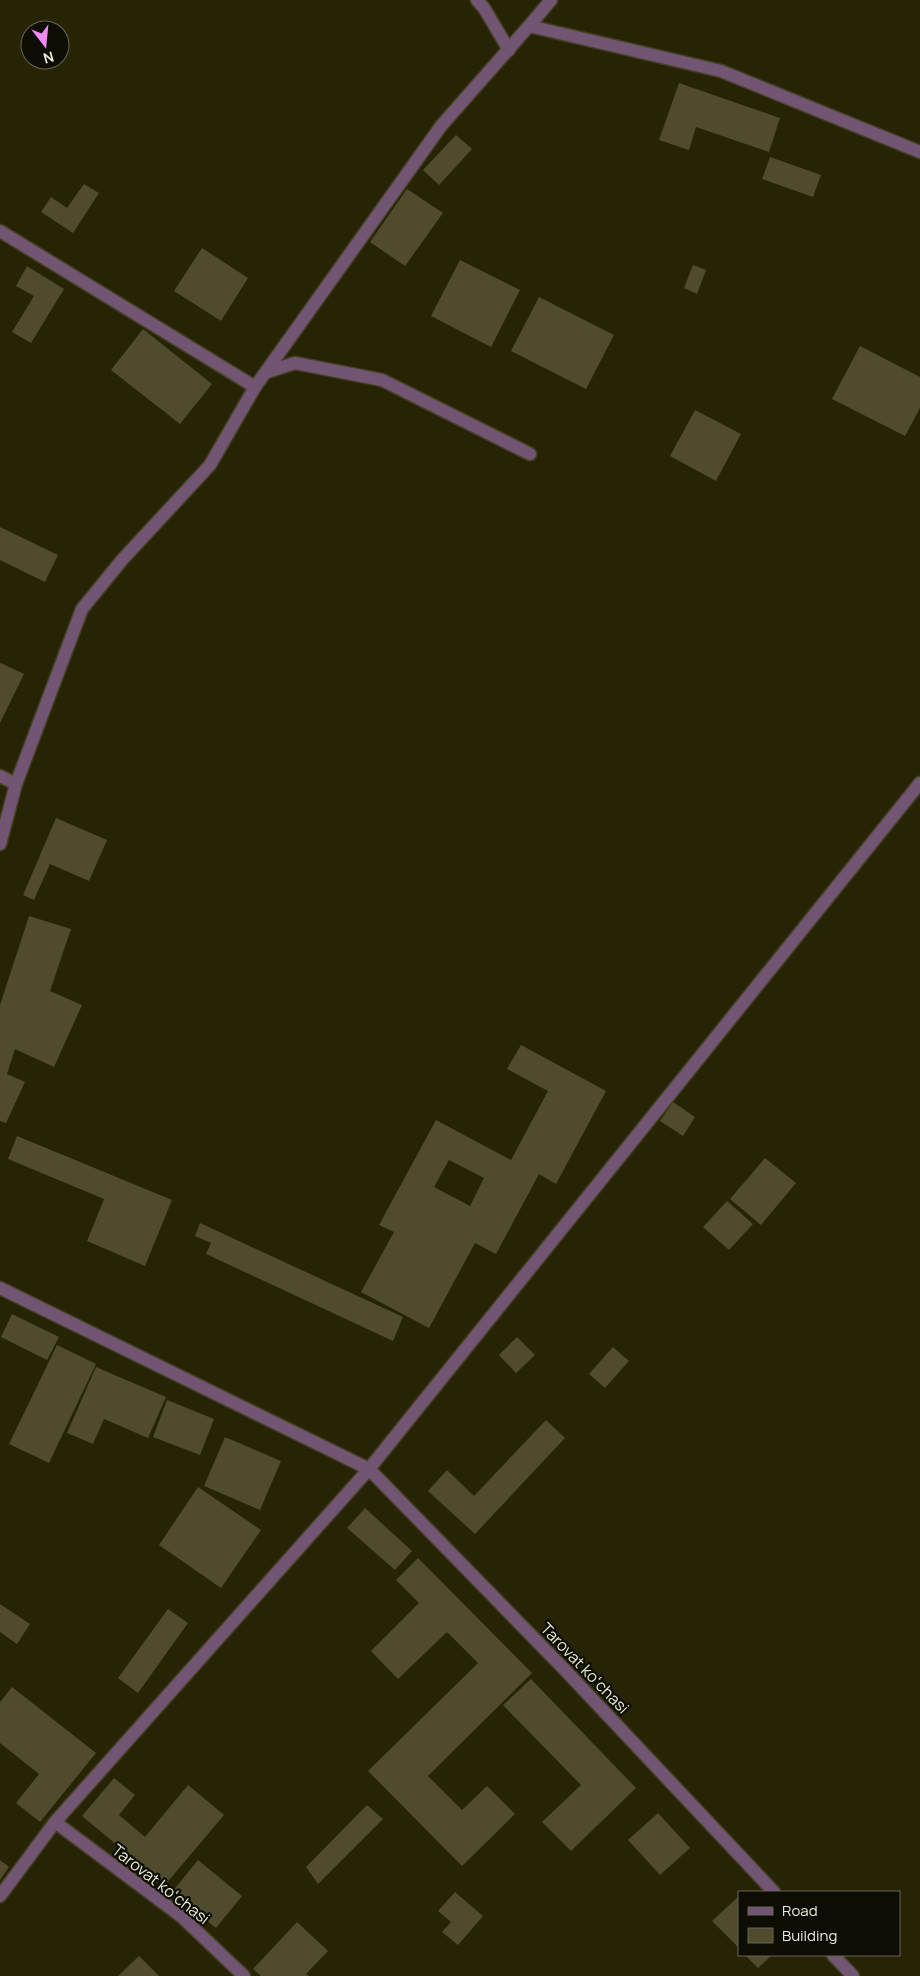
<svg xmlns="http://www.w3.org/2000/svg" width="920" height="1976" viewBox="0 0 920 1976" font-family="Manrope,sans-serif">
	<rect width="100%" height="100%" fill="#272405"/>
	<!-- building -->
	<path fill="#4f4b2c" fill-rule="evenodd" d="M679,83l101,35 -11,34 -73,-25 -7,23 -30,-10z
		M456,135l16,14 -33,36 -16,-15z
		M770,157l51,18 -8,22 -51,-18z
		M84,184l15,9 -26,40 -32,-21 10,-15 16,11z
		M407,189l36,24 -38,53 -35,-24z
		M202,248l46,30 -27,43 -47,-30z
		M460,260l60,30 -29,57 -60,-31z
		M693,265l13,5 -9,24 -13,-6z
		M27,266l37,23 -33,54 -19,-11 22,-36 -18,-10z
		M539,297l75,38 -28,54 -75,-38z
		M143,329l69,55 -32,40 -69,-54z
		M860,346l60,31v31l-15,28 -73,-37z
		M695,410l46,24 -25,47 -46,-25z
		M0,527l58,28 -13,27 -45,-22z
		M1,663l23,11 -24,49v-59z
		M56,818l51,22 -18,41 -39,-17 -16,36 -11,-5z
		M29,916l42,13 -21,62 32,14 -28,62 -39,-18 -8,25 18,8 -19,41 -6,-2v-116z
		M521,1045l85,46 -50,93 -17,-10 -43,80 -21,-11 -46,85 -68,-36 33,-60 -15,-7 57,-105 75,40 37,-69 -41,-22zM449,1160l35,18 -14,28 -36,-19z
		M673,1102l22,15 -12,19 -23,-15z
		M17,1136l155,64 -27,66 -58,-25 17,-42 -96,-40z
		M765,1158l31,25 -35,42 -31,-26z
		M727,1201l26,23 -24,26 -26,-23z
		M200,1223l203,94 -10,24 -187,-87 5,-11 -16,-7z
		M12,1314l47,23 -12,23 -46,-23z
		M517,1337l18,18 -19,18 -17,-18z
		M57,1345l39,19 -47,99 -40,-19z
		M613,1347l16,14 -24,27 -16,-14z
		M96,1367l70,30 -18,41 -44,-19 -11,25 -26,-11z
		M167,1400l47,19 -14,36 -47,-18z
		M546,1420l19,18 -90,96 -47,-43 19,-21 27,26z
		M225,1437l56,24 -21,49 -56,-24z
		M198,1487l63,43 -40,58 -62,-43z
		M365,1508l47,43 -17,19 -48,-42z
		M418,1558l114,115 -104,103 34,34 25,-24 28,28 -53,52 -94,-95 110,-108 -31,-31 -49,47 -27,-28 48,-48 -23,-23z
		M0,1604l30,20 -13,20 -17,-12z
		M168,1609l20,14 -50,70 -20,-15z
		M531,1679l105,109 -65,63 -29,-29 39,-37 -78,-80z
		M12,1687l84,66 -56,69 -24,-19 23,-29 -39,-31v-41z
		M114,1778l21,17 -16,20 26,22 43,-52 36,30 -59,70 -83,-69z
		M367,1805l16,14 -65,65 -12,-17z
		M658,1813l32,35 -30,27 -32,-35z
		M0,1860l9,7 -9,13z
		M198,1860l44,36 -26,32 -44,-36z
		M455,1892l28,24 -25,29 -16,-13 9,-10 -13,-11z
		M739,1896v52l-27,-27z
		M297,1922l31,29 -22,23 3,2h-48l-8,-7z
		M745,1955h27l-14,13z
		M139,1956l20,20h-41z"/>
	<g fill="none" stroke-linecap="round" stroke-linejoin="round">
		<!-- lane casing -->
		<g stroke="#434023" stroke-width="15">
			<path id="lane" d="M477,0l7,8 25,42
				M529,26l22,-26
				M0,231l255,156
				M267,372l28,-9 87,17 148,74
				M0,1288l369,181"/>
		</g>
		<!-- street casing -->
		<g stroke="#434023" stroke-width="15">
			<path id="street" d="M0,776l16,8
				M0,844l16,-60 66,-175 40,-49 88,-95 45,-78 186,-261 88,-100 192,45 199,81
				M369,1469l196,201 209,222
				M55,1822l127,95 62,59
				M0,1896l55,-74 314,-353 551,-686
				M833,1955l20,21"/>
		</g>
		<!-- lane -->
		<use href="#lane" stroke="#725473" stroke-width="12"/>
		<!-- street -->
		<use href="#street" stroke="#725473" stroke-width="12"/>
	</g>
	<g text-anchor="middle" dominant-baseline="central" stroke-width="4.5" stroke-linejoin="round" paint-order="stroke">
		<!-- street labels -->
		<g font-size="16" fill="#ecead8" stroke="#0e0d03">
			<text transform="translate(585 1668) rotate(46)">Tarovat koʻchasi</text>
			<text transform="translate(161 1884) rotate(38)">Tarovat koʻchasi</text>
		</g>
	</g>
	<!-- legend -->
	<rect x="738" y="1891" width="162" height="65" fill="#0e0d03" stroke="#676558"/>
	<rect x="748" y="1907" width="25" height="8" fill="#725473" stroke="#676558"/>
	<text x="782" y="1916" font-size="15" fill="#ecead8">Road</text>
	<rect x="748" y="1928" width="25" height="15" fill="#4f4b2c" stroke="#676558"/>
	<text x="782" y="1941" font-size="15" fill="#ecead8">Building</text>
	<!-- north arrow -->
	<g transform="translate(45 45) rotate(164)"><circle r="24" fill="#0e0d03" stroke="#676558"/>
	<path d="M0-4L9 19L0 12L-9 19Z" fill="#f08bf6"/>
	<text y="-8" font-size="14" font-weight="bold" text-anchor="middle" fill="#ecead8">N</text>
	</g>
</svg>
